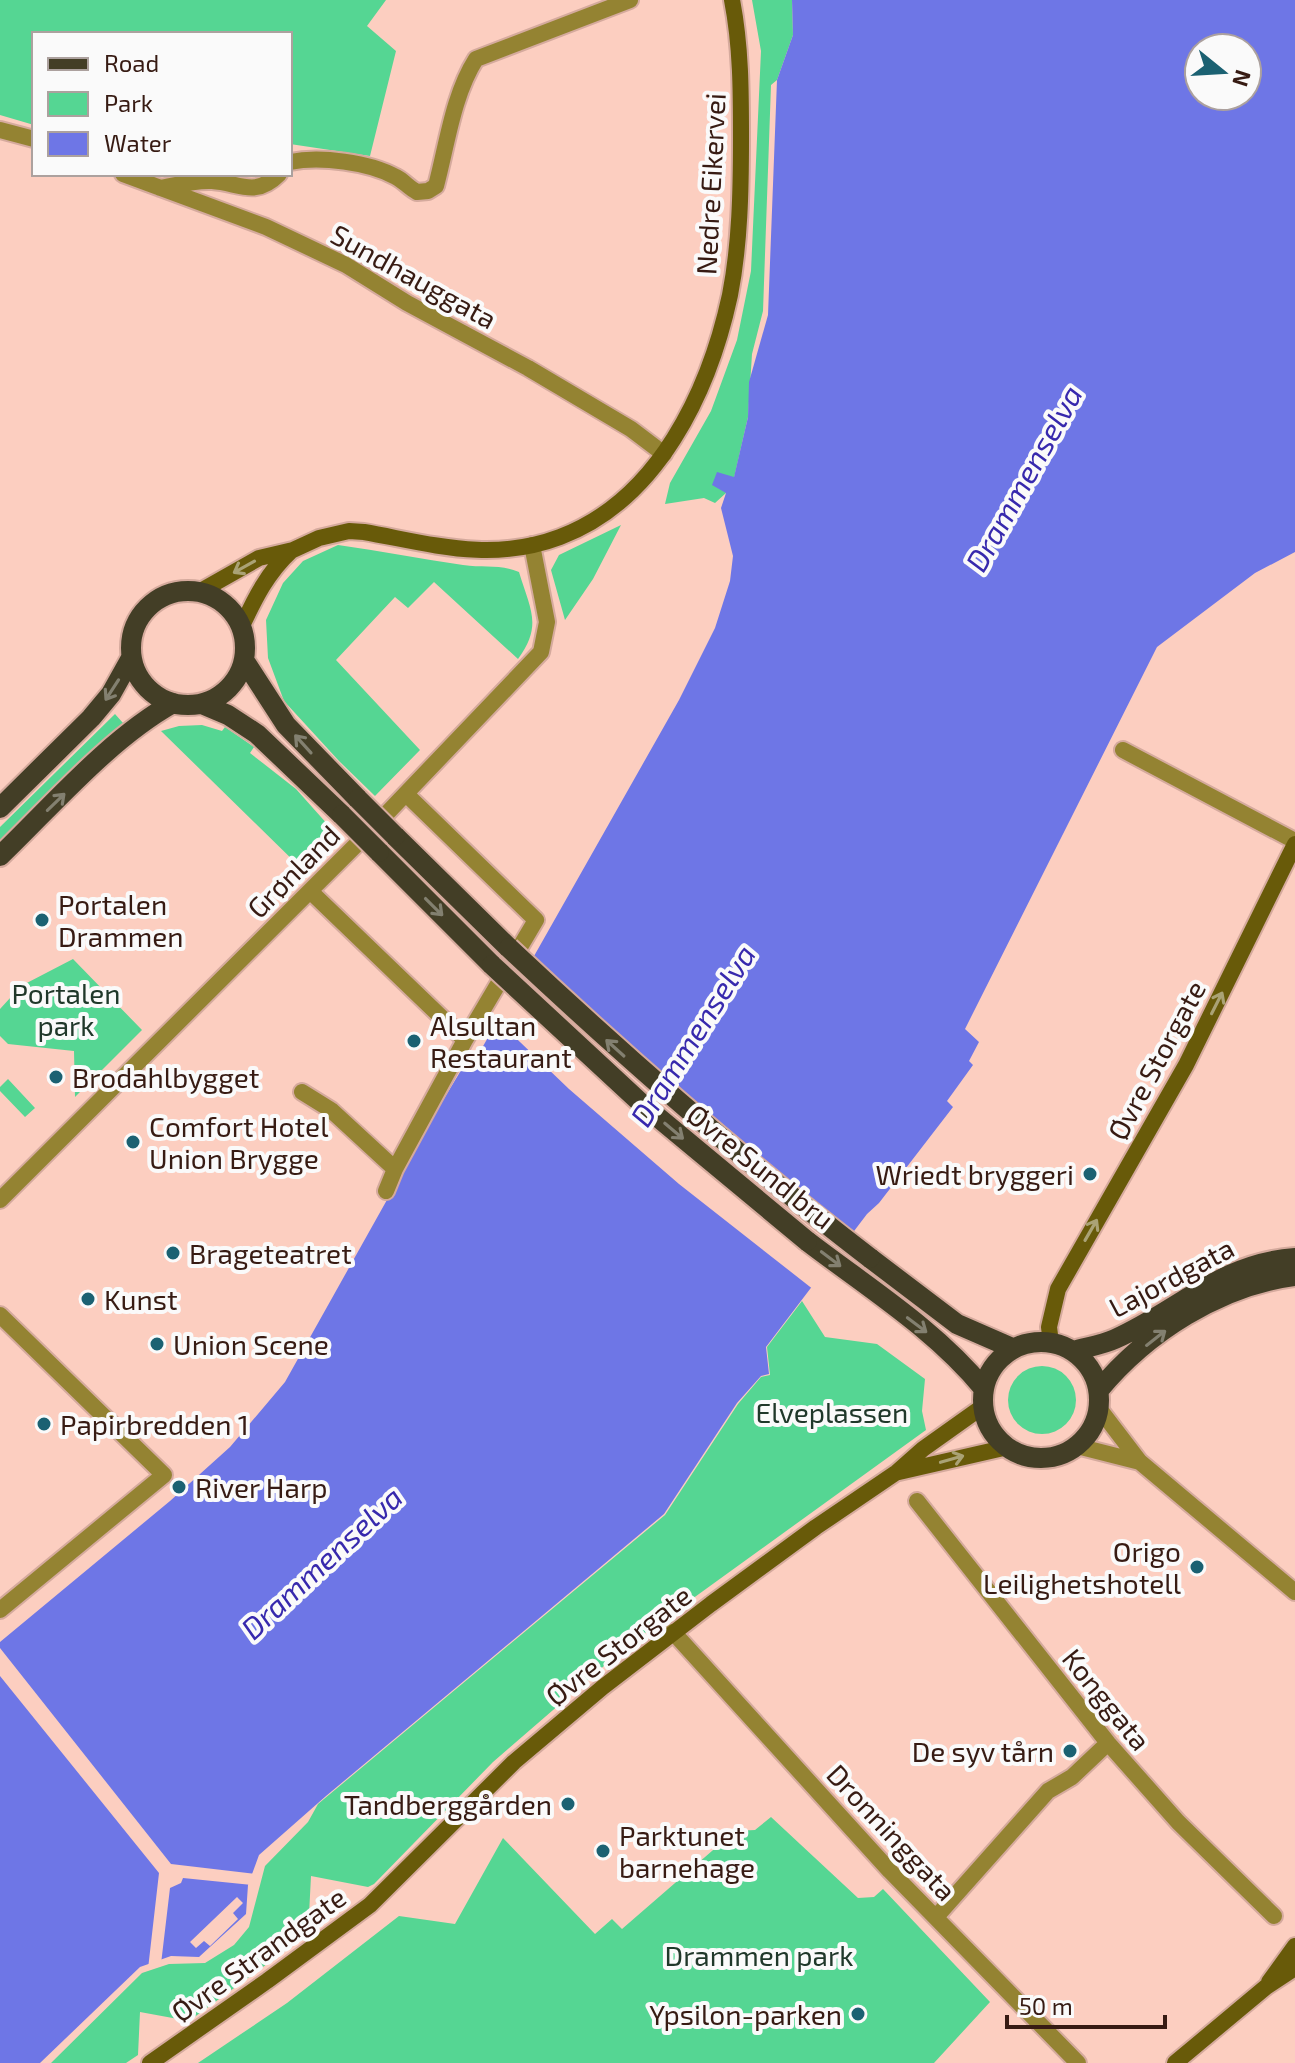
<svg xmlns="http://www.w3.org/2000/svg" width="1295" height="2063" viewBox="0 0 1295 2063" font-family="'Exo 2',sans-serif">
	<rect width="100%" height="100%" fill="#fccec0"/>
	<!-- green -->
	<path fill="#55d693" d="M0,0h386l-19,26 29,25 -26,105 -80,-12v-110h-256v91l-34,-10z
		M752,0h40l1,35 -16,45 -6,5 -8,226 -11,43 -4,63 -14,61 -8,15 -11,10 -11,-5 -39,6 5,-21 41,-72 26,-71 14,-69 10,-220z
		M621,525l-28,54 -28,41 -14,-50 8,-15z
		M338,545c42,6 84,14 125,20 21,3 37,-1 56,7 11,37 24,53 -1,87l-84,-77 -26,26 -13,-11 -59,63 84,90 -45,46 -36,-35 -55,-60 -16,-43 -2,-38 17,-37 20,-22z
		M115,714l8,9 -123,120v-16z
		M202,725l20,6 3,-4 29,20 -4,6 46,36 41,46 -34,35 -142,-139 18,-5z
		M73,959l69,71 -67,67 -1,-46 -66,-7 -8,-8v-27l21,-23z
		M8,1079l27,29 -10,9 -25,-26v-4z
		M802,1301l23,36 52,7 48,35 -3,32 4,19 -299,216 -134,116 -119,122 -6,3 -57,-11 -3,58 -119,87 -49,-9 -2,43 -12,8h-75l91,-90 27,-9 36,-1 29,-18 15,-18 16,-61 43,-44 10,-18 347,-289 73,-111 23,-27 9,-2 -3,-28z
		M1008 1400a34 34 0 1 1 68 0a34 34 0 1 1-68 0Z
		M771,1817l87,81 16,-1 9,-8 107,113 -56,61h-736l89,-60 112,-87 56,8 48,-86 92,96 17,-15 10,10 113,-98 20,-1z"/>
	<!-- water -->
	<path fill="#6e76e6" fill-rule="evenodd" d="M792,0h503v552l-40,21 -98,74 -192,382 14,13 -10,19 4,4 -26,36 6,6 -74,96 -12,11 -101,133 3,27 -8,2 -24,27 -73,111 -338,282 -67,59 -11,30 -2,29 -47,43 -28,-1 -31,11 -100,96h-40v-421l170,-141 60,-54 55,-65 154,-275 24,-40 6,4 210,-371 36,-72 15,-47 3,-25 -12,-48 5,-15 -14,-8 5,-13 17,5 14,-60 1,-35 19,-67 9,-235 16,-45zM1199,48h48v48h-48z"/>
	<!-- pier -->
	<path fill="#fccec0" d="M530,953l132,123 114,96 80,62 -42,56 -135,-106 -110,-95 -75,-72z
		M0,1648l171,216 85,10 -4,11 -69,-7 -2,5 -11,5 -9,76 -13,5 11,-96 -159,-197z
		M237,1897l6,6 -10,10 5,6 -28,27 -6,-5 -8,7 -6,-6z"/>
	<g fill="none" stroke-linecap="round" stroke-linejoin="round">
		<!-- street casing -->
		<g stroke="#d5aa9d" stroke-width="20">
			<path id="street" d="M0,130l34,9
				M290,162c30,-6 79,0 106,15 8,4 13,11 21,15l11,-1 8,-5c11,-41 17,-91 40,-127l154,-59
				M123,174l143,53 80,38 61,38 121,65 103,61 33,25
				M160,188c17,-3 34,-8 52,-7 28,2 43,17 67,-7
				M1123,750l172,91
				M310,891l155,149
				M302,1092l29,18 64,59
				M386,1191l9,-22 70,-129 71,-120 -130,-126
				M0,1200l371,-370 170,-178 6,-30 -15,-77
				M0,1315l164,160 -164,135
				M1098,1407l42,55 155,130
				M1077,1446l63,16
				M917,1501l191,242 70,79 96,94
				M673,1632l217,239 188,192
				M936,1917l112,-126 24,-14 36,-34"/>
		</g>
		<!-- secondary casing -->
		<g stroke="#d5aa9d" stroke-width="20">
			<path id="secondary" d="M199,592l60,-34 34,-8 26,-12 30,-7 15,1c68,12 127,31 196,5 98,-37 149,-145 170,-242 10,-51 11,-105 11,-157 0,-46 0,-92 -9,-138
				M242,626c13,-28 26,-54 49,-75
				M1051,1343l-2,-16 9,-38 128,-224 109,-221
				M899,1472l109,-25
				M1269,1982l26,-36
				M150,2063l117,-82 103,-76 144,-143 89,-75 108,-83 105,-77 81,-55 26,-23 59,-42
				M1175,2063l91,-76 29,-19"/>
		</g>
		<!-- primary casing -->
		<g stroke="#d5aa9d" stroke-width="24">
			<path id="primary" d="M131 648a57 57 0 1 1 114 0a57 57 0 1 1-114 0Z
				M244,660l42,65 72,74
				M202,704l26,11 29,19 85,81
				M0,808l91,-90 20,-24 19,-34
				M395,836l114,112
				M379,852l113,113
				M0,856c53,-51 109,-117 173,-153
				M807,1241c60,46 128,88 177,148
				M870,1258l87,66 55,24
				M983 1400a58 58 0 1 1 116 0a58 58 0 1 1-116 0Z
				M1073,1351c14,-4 29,-6 42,-12 63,-28 106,-76 180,-81
				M1099,1390c47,-57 121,-105 196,-114"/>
		</g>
		<!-- street -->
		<use href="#street" stroke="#948332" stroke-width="16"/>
		<!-- secondary -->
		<use href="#secondary" stroke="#685a09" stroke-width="16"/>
		<!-- primary -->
		<use href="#primary" stroke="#433e26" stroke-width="20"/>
		<!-- primary-bridge casing -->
		<g stroke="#d5aa9d" stroke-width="24" stroke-linecap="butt">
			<path id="primary-bridge" d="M358,799l37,37
				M342,815l37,37
				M509,948c116,109 234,213 361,310
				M492,965l150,139 165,137"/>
		</g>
		<!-- primary-bridge -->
		<use href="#primary-bridge" stroke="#433e26" stroke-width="20"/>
	</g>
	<!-- one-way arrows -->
	<defs><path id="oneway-shaft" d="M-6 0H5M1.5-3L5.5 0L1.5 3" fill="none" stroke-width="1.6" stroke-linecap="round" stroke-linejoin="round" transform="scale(2)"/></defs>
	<g stroke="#aaa275">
		<use href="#oneway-shaft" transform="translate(244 567) rotate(151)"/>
		<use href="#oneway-shaft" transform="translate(1217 1003) rotate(-63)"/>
		<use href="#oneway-shaft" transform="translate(1091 1230) rotate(-60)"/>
		<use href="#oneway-shaft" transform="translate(952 1459) rotate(-16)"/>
	</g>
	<g stroke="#838070">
		<use href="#oneway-shaft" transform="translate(112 690) rotate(123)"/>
		<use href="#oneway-shaft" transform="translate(303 744) rotate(-132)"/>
		<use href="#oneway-shaft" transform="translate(56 802) rotate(-44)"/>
		<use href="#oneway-shaft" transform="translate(434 907) rotate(45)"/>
		<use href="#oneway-shaft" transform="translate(615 1048) rotate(-138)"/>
		<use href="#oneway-shaft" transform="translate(674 1131) rotate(40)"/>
		<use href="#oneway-shaft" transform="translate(831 1259) rotate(37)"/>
		<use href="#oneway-shaft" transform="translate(917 1325) rotate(37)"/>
		<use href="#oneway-shaft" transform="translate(1156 1338) rotate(-38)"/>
	</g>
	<!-- markers -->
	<g fill="#1b6172" stroke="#fafafa" stroke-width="3">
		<circle cx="42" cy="920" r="8"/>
		<circle cx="414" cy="1041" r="8"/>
		<circle cx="56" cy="1077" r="8"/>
		<circle cx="133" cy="1142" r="8"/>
		<circle cx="1090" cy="1174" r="8"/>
		<circle cx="173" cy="1253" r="8"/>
		<circle cx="88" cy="1299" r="8"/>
		<circle cx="157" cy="1344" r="8"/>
		<circle cx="44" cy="1424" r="8"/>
		<circle cx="179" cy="1487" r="8"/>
		<circle cx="1197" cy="1567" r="8"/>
		<circle cx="1070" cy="1751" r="8"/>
		<circle cx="568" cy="1804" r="8"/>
		<circle cx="603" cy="1851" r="8"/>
		<circle cx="858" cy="2014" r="8"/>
	</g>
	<g text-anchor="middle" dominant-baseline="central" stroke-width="8" stroke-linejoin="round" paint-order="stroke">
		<!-- street labels -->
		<g font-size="28" fill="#371b13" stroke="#fafafa">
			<text transform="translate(710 184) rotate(-87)">Nedre Eikervei</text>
			<text transform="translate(414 276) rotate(29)">Sundhauggata</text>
			<text transform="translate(293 871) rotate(-45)">Grønland</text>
			<text transform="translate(1156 1060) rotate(-62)">Øvre Storgate</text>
			<text transform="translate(761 1166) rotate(39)">Øvre Sund bru</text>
			<text transform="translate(1171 1277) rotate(-28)">Lajordgata</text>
			<text transform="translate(618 1645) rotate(-38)">Øvre Storgate</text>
			<text transform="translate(1107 1699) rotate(51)">Konggata</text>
			<text transform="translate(892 1832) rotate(47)">Dronninggata</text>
			<text transform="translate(258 1954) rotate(-36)">Øvre Strandgate</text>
		</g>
		<!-- poi labels -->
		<g font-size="28" fill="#371b13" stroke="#fafafa" text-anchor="start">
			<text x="58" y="904">Portalen<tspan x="58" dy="32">Drammen</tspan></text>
			<text x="430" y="1025">Alsultan<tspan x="430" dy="32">Restaurant</tspan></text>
			<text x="72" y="1077">Brodahlbygget</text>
			<text x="149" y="1126">Comfort Hotel<tspan x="149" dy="32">Union Brygge</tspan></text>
			<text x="1074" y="1174" text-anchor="end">Wriedt bryggeri</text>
			<text x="189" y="1253">Brageteatret</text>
			<text x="104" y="1299">Kunst</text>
			<text x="173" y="1344">Union Scene</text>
			<text x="60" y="1424">Papirbredden 1</text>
			<text x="195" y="1487">River Harp</text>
			<text x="1181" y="1551" text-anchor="end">Origo<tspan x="1181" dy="32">Leilighetshotell</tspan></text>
			<text x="1054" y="1751" text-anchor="end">De syv tårn</text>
			<text x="552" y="1804" text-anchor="end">Tandberggården</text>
			<text x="619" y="1835">Parktunet<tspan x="619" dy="32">barnehage</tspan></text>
			<text x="842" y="2014" text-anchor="end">Ypsilon-parken</text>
		</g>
		<!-- park labels -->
		<g font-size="28" fill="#20382a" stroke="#fafafa">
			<text x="66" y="993">Portalen<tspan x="66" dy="32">park</tspan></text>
			<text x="832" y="1412">Elveplassen</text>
			<text x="759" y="1955">Drammen park</text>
		</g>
		<!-- water labels -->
		<g font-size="30" font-style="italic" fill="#3729ad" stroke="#fafafa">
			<text transform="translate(1023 478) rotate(-61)">Drammenselva</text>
			<text transform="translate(692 1035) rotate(-58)">Drammenselva</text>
			<text transform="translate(321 1562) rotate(-43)">Drammenselva</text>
		</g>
	</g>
	<!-- legend -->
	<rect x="32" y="32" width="260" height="144" fill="#fafafa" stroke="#aca19e" stroke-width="2"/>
	<rect x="48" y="58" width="40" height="12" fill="#433e26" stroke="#aca19e" stroke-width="2"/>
	<text x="104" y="72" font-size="24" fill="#371b13">Road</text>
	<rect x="48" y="92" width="40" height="24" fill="#55d693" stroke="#aca19e" stroke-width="2"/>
	<text x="104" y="112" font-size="24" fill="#371b13">Park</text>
	<rect x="48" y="132" width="40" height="24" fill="#6e76e6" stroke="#aca19e" stroke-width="2"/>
	<text x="104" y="152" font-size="24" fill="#371b13">Water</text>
	<!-- north arrow -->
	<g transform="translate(1223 72) rotate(108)"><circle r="38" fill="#fafafa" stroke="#aca19e" stroke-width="2"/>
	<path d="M0-6L14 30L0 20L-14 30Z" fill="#1b6172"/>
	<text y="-12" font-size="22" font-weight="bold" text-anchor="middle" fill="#371b13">N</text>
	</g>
	<!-- scale -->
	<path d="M1007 2015v12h158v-12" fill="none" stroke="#371b13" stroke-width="4"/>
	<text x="1019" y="2015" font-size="24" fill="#371b13" stroke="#fafafa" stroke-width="6" paint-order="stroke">50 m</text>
</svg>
